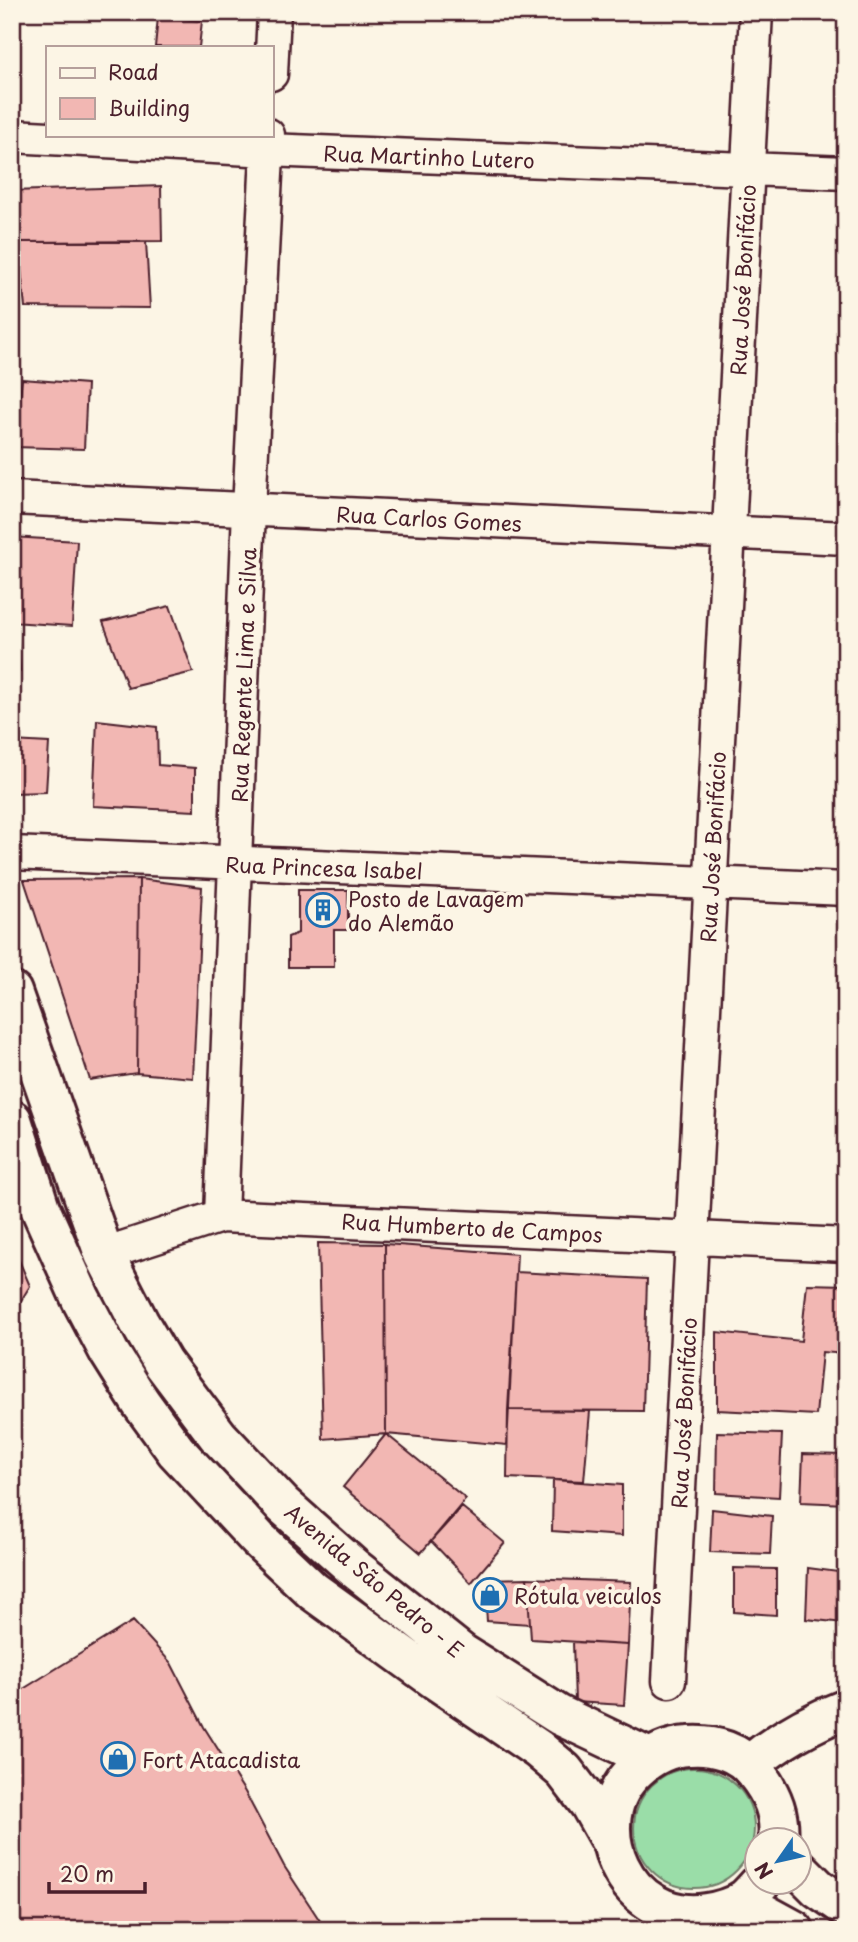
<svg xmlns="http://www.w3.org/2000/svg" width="858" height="1942" viewBox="0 0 858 1942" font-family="'Playpen Sans',sans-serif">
	<rect width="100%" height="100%" fill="#fcf5e5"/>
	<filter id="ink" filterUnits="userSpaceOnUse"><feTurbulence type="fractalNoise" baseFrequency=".0143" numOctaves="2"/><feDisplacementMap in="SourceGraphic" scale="14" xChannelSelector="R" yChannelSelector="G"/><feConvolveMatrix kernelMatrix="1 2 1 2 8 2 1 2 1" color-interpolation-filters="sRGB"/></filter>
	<g filter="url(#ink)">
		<!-- green -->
		<path fill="#9adda8" stroke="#727e6a" stroke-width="2" d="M634 1828a60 60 0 1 1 120 0a60 60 0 1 1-120 0Z"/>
		<!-- building -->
		<path fill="#f2b7b3" stroke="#4a1f2b" stroke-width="2" d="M158,17l44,4 -3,26h-44z
			M161,186l1,55 -144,1 -6,-51z
			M18,242h128l4,66 -125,-1z
			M12,301l4,60h-4z
			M22,379l65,5 -3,65 -70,-2z
			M12,537l65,4 -5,85 -60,-4z
			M170,606l23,66 -65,16 -25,-66z
			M12,622h4l4,49 -8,2z
			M97,720l60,7 1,38 37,3v43l-102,-5z
			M12,741l37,2 -3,49 -34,1z
			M139,879l-2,194 -47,7 -66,-200z
			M139,879l63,8 -9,191 -56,-5z
			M298,890h50v40h-14v37h-46v-30l10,-4z
			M318,1243l67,1 1,190 -63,5z
			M12,1244l18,42 -18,29z
			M385,1244l132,10 -10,191 -121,-11z
			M516,1272l131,7 -4,132 -135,-1z
			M807,1284l39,1v69l-24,-2 -6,63 -99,-5v-78l84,9z
			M508,1410l82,1 -6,70 -77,-3z
			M717,1432l65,2 -3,63 -63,-4z
			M386,1434l80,65 -45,54 -78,-66z
			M803,1454l43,1v49l-45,-2z
			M553,1480l69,5v51l-70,-5z
			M462,1507l43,36 -34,40 -40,-42z
			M712,1509l60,7 -2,38 -60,-2z
			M734,1568l42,1v46l-42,-3z
			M808,1568l38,5 -2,50 -38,-4z
			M527,1578l104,4 -3,63 -97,-6z
			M527,1578l3,46 -43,-3 -3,-42z
			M133,1621l38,42 33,64 41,65 39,74 42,64h-314v-234z
			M573,1642l55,3 -4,60 -49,-3z"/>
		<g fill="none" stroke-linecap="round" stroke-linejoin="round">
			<!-- minor casing -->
			<g stroke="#4a1f2b" stroke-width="37">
				<path id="minor" d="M271,74l3,-62
					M12,136l255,14 579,23
					M12,498l834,40
					M12,853l834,36
					M221,1216l28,-707 19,-374
					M104,1254l117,-38 625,29
					M669,1681l87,-1669"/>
			</g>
			<!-- tertiary casing -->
			<g stroke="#4a1f2b" stroke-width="44">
				<path id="tertiary" d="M749,1765c30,-25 60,-42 97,-56"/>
			</g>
			<!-- secondary casing -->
			<g stroke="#4a1f2b" stroke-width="44">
				<path id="secondary" d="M12,992l92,262 35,68 24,41 55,73 65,69 71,63 107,85 98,62 90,43
					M12,1120l28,88 41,91 28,53 32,51 35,48 82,88 55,52 123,89 102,69 26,22 26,34 21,37
					M798,1868l20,20 28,19
					M761,1882c-6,6 -12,14 -19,19 -11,7 -23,10 -35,12 -80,14 -129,-91 -70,-144 15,-14 32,-22 52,-23 25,-2 51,6 66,26 17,21 26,42 23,68
					M741,1901l53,29"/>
			</g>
			<!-- minor -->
			<use href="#minor" stroke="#fcf5e5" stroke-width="32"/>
			<!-- tertiary -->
			<use href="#tertiary" stroke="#fcf5e5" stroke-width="38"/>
			<!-- secondary -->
			<use href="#secondary" stroke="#fcf5e5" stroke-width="38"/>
		</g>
	</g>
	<!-- icons -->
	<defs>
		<g id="building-ring" transform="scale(1.75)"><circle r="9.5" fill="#fcf5e5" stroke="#1f6fb2" stroke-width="1.5"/><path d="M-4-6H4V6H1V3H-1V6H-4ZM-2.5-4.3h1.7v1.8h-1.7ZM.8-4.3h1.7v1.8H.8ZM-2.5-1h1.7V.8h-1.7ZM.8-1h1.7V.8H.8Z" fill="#1f6fb2"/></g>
		<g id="shop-ring" transform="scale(1.75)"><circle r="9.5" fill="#fcf5e5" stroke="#1f6fb2" stroke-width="1.5"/><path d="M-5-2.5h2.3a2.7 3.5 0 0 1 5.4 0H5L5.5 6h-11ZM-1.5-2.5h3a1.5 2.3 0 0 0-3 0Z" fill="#1f6fb2"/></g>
	</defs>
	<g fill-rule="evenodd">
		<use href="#building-ring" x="323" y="910"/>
		<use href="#shop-ring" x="490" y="1595"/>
		<use href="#shop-ring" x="118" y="1759"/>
	</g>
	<g text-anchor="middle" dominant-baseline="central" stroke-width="7" stroke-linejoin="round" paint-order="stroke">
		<!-- street labels -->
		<g font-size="21" fill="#4a1f2b" stroke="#fcf5e5">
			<text transform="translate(429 156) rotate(2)">Rua Martinho Lutero</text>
			<text transform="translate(742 280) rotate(-87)">Rua José Bonifácio</text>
			<text transform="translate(429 518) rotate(3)">Rua Carlos Gomes</text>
			<text transform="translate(243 675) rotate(-88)">Rua Regente Lima e Silva</text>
			<text transform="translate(712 847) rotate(-87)">Rua José Bonifácio</text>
			<text transform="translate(324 867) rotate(2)">Rua Princesa Isabel</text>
			<text transform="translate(472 1227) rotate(3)">Rua Humberto de Campos</text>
			<text transform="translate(683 1413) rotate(-87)">Rua José Bonifácio</text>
			<text transform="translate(375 1580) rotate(40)">Avenida São Pedro - E</text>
		</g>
		<!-- poi labels -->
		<g font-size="21" fill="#4a1f2b" stroke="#fcf5e5" text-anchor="start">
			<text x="348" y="898">Posto de Lavagem<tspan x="348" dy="24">do Alemão</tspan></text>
			<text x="514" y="1595">Rótula veiculos</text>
			<text x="142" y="1759">Fort Atacadista</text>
		</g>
	</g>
	<!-- margin -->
	<rect width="858" height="1942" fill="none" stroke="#fcf5e5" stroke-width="42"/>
	<rect x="21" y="21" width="816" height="1900" fill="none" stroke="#4a1f2b" stroke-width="2.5" filter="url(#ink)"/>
	<!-- legend -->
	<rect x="46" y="46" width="228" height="91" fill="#fcf5e5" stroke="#b59f9b" stroke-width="2"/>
	<rect x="60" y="68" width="35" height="10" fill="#fcf5e5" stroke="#b59f9b" stroke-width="2"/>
	<text x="108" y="80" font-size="21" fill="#4a1f2b">Road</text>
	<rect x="60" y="98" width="35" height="21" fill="#f2b7b3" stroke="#b59f9b" stroke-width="2"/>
	<text x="108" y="116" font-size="21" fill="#4a1f2b">Building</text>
	<!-- north arrow -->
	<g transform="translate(778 1861) rotate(236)"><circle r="33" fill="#fcf5e5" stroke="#b59f9b" stroke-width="2"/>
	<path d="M0-5L12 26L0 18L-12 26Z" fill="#1f6fb2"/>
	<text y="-10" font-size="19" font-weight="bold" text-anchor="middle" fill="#4a1f2b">N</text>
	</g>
	<!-- scale -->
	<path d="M49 1882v10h96v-10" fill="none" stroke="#4a1f2b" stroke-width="3.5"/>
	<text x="60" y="1882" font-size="21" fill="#4a1f2b" stroke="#fcf5e5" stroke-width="5" paint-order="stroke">20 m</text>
</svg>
